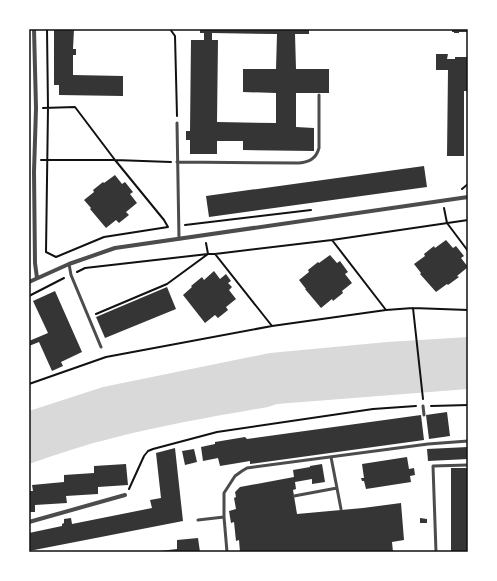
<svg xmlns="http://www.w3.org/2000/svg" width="497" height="581" viewBox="0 0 497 581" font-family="'Public Sans',sans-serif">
	<rect width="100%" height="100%" fill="#fff"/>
	<!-- water -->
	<path fill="#d9d9d9" d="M468,337v52l-191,15 -9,3c-52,9 -104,18 -155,31 -29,7 -56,16 -84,26v-53l74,-24 167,-34 117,-11z"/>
	<!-- building -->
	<path fill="#353535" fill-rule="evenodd" d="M54,29h20l-1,20h3v6h-3v20l50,1v20l-64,-1v-10h-5z
		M200,29h109v5h-14l1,35h33v24h-33v34l18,1v23l-71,-1v-9h-26v13h-27v-14h-4v-9h4l1,-91h13v-7h-4zM212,33l65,1 -1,35h-33v23l33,1v30l-59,-1 1,-82h-6z
		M452,29h16v3h-9v1h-5v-1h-2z
		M436,54h12l-1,5h8v-2h13v34h-4v65h-17l1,-86h-12z
		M424,166l3,21 -218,30 -3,-21z
		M115,175l7,9 3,-2 8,10 -3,2 7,9 -11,9 3,3 -10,8 -3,-3 -10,8 -16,-19 1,-1 -7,-8 10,-8 -1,-2 10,-8 1,1z
		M446,240l7,8 3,-2 8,10 -3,2 7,9 -11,9 2,1 -11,8 -1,-1 -11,8 -16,-18 1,-1 -7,-9 11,-8 -1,-2 10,-8 1,2z
		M330,255l7,8 3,-2 8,11 -3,2 7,9 -10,8 1,2 -10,8 -1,-2 -11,9 -16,-19h1l-7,-9 10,-8 -1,-2 10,-8 1,1z
		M214,271l6,8 6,-5 5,7 -3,2 4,4 -3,3 7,9 -10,8 2,3 -10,8 -3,-3 -10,8 -22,-28 9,-8 -1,-1 11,-9 2,3z
		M167,287l9,22 -71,29 -9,-21z
		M55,291l27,61 -21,10 2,4 -11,5 -13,-29 -10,4v-5l19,-8 -15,-32z
		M447,412l3,24 -21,3 -3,-24z
		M421,415l3,25 -174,24v-3l-30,5 -2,-8 -15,3 -2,-14 14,-3v-2l30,-5 2,2z
		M468,447v12l-40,2 -1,-12z
		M175,448l8,73 -154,30v-18l33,-7v-2l2,-1v-4l7,-1 1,6 80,-16 -2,-8 11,-2 -5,-45z
		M194,449l3,13 -12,3 -3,-14z
		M407,457l2,12 5,-1 1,7 -5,1 1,6 -45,7 -2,-8h-2l-1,-3h3l-2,-14z
		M126,464l2,21 -30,2v7l-32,2 1,7 -32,2v7h-6v-21h4l-1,-6 32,-3v-7l30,-2v-7z
		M322,464l3,18 -13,2v-5l-17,3 1,7 -3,1 4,24 66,-6 38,-5 3,37 -12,2 1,10h-153l-1,-12 -3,1 -2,-19 -3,1 -2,-12 7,-2 -2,-11 2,-1 -1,-5 5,-5 54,-10 -1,-7 17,-3v-1z
		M451,468h17v84h-17z
		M420,518l7,1v4h-7z
		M198,538l2,14h-40v-1l17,-2v-9z"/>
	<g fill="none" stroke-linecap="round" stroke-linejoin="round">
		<!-- path -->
		<path stroke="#111" stroke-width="2" d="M170,29l5,7 2,80
			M43,108l32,-1 40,53 49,60 4,7 -64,10 -48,20 -10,-5 2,-144 -1,-79
			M41,160h74l56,2
			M462,189l6,-5
			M444,208l3,15 21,28
			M185,225l126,-15
			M332,240l54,70
			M215,254l57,72
			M77,272l8,-4 123,-14h7l117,-14 136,-20
			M29,296l35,-18
			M413,308l10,91
			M96,314l71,-30 41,-30 -2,-11
			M29,384l77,-27 166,-31 114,-16 27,-2 55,2
			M431,406l37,-1
			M129,489l15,-33 4,-5 5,-2 64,-17 156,-23 43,-3"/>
		<!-- service -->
		<path stroke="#4c4c4c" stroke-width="3" d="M177,123l2,116
			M177,162l122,1c10,-1 17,-4 20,-15v-53
			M69,264l2,11 30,72
			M423,406l1,9
			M331,457l10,52
			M294,496l43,-8
			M198,520l26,-3
			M227,552l-3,-35v-24l11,-17 7,-5 5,-3 181,-24 40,-3
			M436,552l-3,-86 35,-1"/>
		<!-- minor -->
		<path stroke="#4c4c4c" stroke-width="4" d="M34,29l2,79 -2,64 1,91 2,15
			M29,282l40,-18 46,-16 353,-51
			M29,522l96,-27"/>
	</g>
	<!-- border -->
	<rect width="497" height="581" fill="none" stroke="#ffffff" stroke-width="60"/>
	<rect x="30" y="30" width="437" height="521" fill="none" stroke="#111" stroke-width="1.5"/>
</svg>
